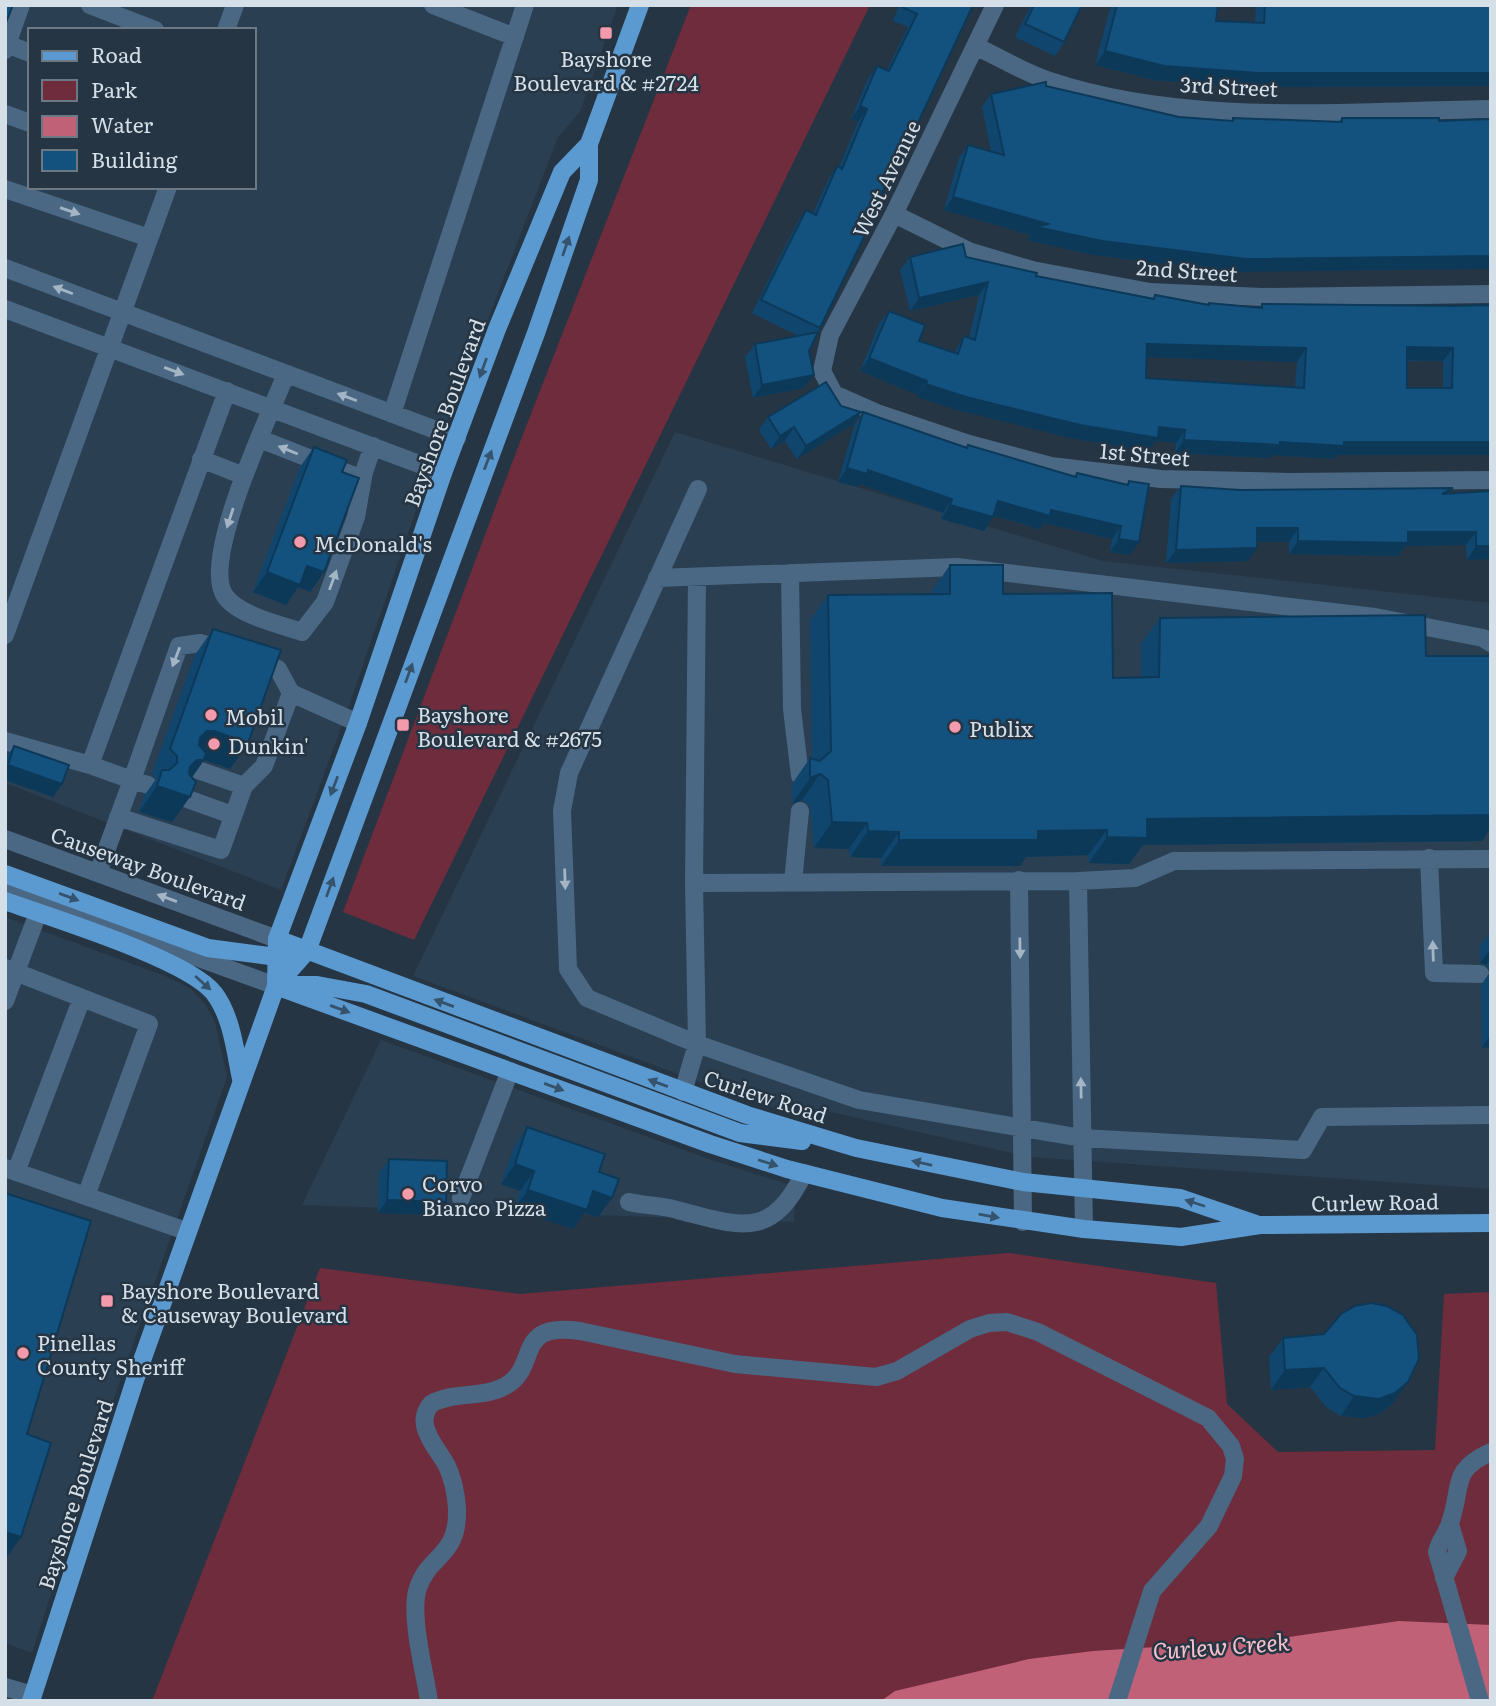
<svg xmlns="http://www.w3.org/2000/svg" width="1496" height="1706" viewBox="0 0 1496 1706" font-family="Literata,serif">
	<rect width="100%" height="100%" fill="#263543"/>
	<!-- built -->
	<path fill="#2a3f52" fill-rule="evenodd" d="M5,5h613l-38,107 -22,25 -127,330 -87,253 -63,170 -276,-107zM30,30h224v157h-224z
		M675,432l428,129 388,42v586l-462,-32 -229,-52 -1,10 -48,-14 -338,-125z
		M5,917l160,59 26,13 14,15 10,18 12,55 -115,327 -80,249 -27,-10z
		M381,1040l325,118 90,29 -2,35 -492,-17z"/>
	<!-- green -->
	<path fill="#6f2c3d" d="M691,5h179l-456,935 -71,-28 177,-470z
		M1009,1253l207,30 11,121 51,48 157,-2 9,-156 47,-2v409h-1339l168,-433 200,26z"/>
	<!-- water -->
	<path fill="#c06178" d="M1399,1621l92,4v76h-610l14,-10 134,-32 64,-8 175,-11z"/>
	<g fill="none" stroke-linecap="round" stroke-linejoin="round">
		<!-- minor -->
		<path stroke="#4a6883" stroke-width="18" d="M90,5l65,25
			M433,5l82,32
			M995,5l-101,209 -64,121 -8,36 12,23 43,19 92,31 82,22 110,13 129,3 201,-2
			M226,30l9,-25
			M7,44l23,9
			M975,46c24,11 48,26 72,34 138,47 301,31 444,29
			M5,50l16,-45
			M5,114l25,9
			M5,189l144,49
			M894,214l77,38 61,18 118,22 112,5 229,-3
			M5,268l452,170
			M5,309l438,164
			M286,374c-16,41 -86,186 -61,222 13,19 56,29 77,36l23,-30 31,-85 8,-45 9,-26
			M392,414l133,-409
			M260,439l102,40
			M201,459l43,17
			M698,489l-129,284 -7,38 6,158 19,29 110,46 162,56 223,38 221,12 19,-33 169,-2
			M790,573l2,136 8,67
			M657,578l300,-11 418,50 108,21 8,5
			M5,635l163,-448
			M254,660l24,9 13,24 67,30
			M5,741l85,24 137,-374
			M90,765l42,15 -34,93
			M192,768l52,18
			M148,785l-16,-5 47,-134 21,-3 25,7
			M182,797l50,18
			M118,817l103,33 23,-64 20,-20 27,-73
			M5,839l272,100
			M1429,858l5,115 46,1
			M1019,880l4,342
			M1078,881l6,348
			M793,882l7,-71
			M694,883l3,-306
			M5,888l271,98
			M5,968l144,56 -63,172
			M5,1001l33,-88
			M683,1092l14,-48 -3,-161 384,-2 57,-3 39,-17 317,-2
			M5,1168l181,63
			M16,1172l66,-174
			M461,1198l49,-127
			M629,1202c16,4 33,3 48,8 63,16 94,31 127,-37
			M1444,1578l14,-27 -8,-27
			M5,1687l27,8
			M429,1701c-4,-28 -20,-87 -11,-113 11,-34 41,-31 39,-80 -1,-14 -4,-29 -10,-42 -10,-19 -34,-41 -16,-62 24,-14 55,-4 79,-21 28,-21 6,-61 70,-52l155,33 141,13 21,-6 73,-42 19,-6 18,-1 31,10 170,86 23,28 4,13 -2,17 -24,50 -57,65 -35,110
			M1480,1701l-43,-149c2,-11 10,-18 13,-29 13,-37 0,-53 41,-71"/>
		<!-- major -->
		<path stroke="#5b9ad0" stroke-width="18" d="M5,874l203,74 69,9 9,-2
			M5,901c47,17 182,58 209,92 18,24 21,57 27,86
			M277,939l470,176 109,33 167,34 157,16 76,26
			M286,985h31l49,9 374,139 62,8
			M276,986l434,158 77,25 155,39 142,21 97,8 79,-12 231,-2
			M276,986l31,-35 229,-618 53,-153v-36l51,-139
			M31,1701l104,-321 141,-394 1,-47 81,-216 85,-250 54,-144 65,-157 27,-28"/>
	</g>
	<!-- wall -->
	<path fill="#10466d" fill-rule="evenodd" d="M899,5h74l-79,169 -9,13 -76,164 -5,37 -51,10 -8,-41 10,-13 44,-8 -47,-23 45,-90 9,-13 7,3 15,-33 9,-14 2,1 19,-45 -7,-3 17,-40 9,-13 10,4 21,-43 -15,-6z
		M1031,5h51l-18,37 -9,14 -40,-19z
		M1111,5h107l-2,16 39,2 1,-18h235v81l-243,1 -94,-7 -59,-15z
		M1046,86l133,31 52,4 2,-3 105,4 4,-4h97l-202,154 -144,-17 -66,-15 4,-5 -87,-25 15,-52 9,-13 23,6 -9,-44 9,-13z
		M910,257h56l70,19 117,22 2,-3 53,10 1,-2 51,5 2,-4 191,2 38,149h-154l-3,4 -62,-4 -2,3 -95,-5 1,-10 -20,-2 -8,10 -78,-13 -113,-28 -40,-13 1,-2 -58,-24 19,-47 10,-13 30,30 35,12 10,-17 5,2 10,-43 -69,16 -10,-41zM1147,357l150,5 -2,25 -149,-9zM1407,361h36v27h-36z
		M841,406l20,6 -9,13 -55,34 -12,-18 -14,8 -12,-19 9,-13z
		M863,412l104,35 1,-2 106,32 3,-4 49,12 3,-4 1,74 -20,-3 2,-13 -68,-16 -4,6 -46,-13 -10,15 -43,-12 2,-6 -83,-29 -2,3 -20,-5 16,-56z
		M314,447l28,25 -18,100 -14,20 -12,-5 -12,18 -33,-13 47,-125z
		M1181,486l59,4 210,3 41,-2v68l-24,1 -1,-15 -60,1 -8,10 -109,-2v-12h-32l-9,19 -82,2 5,-64z
		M950,565l53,29 110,84 28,-1v-33l19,-26 266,38 56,185 -339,4 -14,19 -40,-1 -1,-8 -62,2 -6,9h-139v-8l-31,-1 -1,-8 -35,-1 -4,-42 -8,-6 -10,4v-20l18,-26 2,1 -2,-138 18,-26 104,-1v-3z
		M213,629l35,114 -18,26 -26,-9 -12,17 -20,45 -33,-10 5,-16 12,-17 -4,-5 43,-119z
		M14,746l39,51 -48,-17v-21z
		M1491,931v116l-9,1 -1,-63 9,-13 -4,-7 -6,-2v-17z
		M527,1127l72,45 -1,45 -14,-4 -11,16 -59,-20 6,-18 -19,-7 13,-37z
		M389,1159l57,43 -10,13 -58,-2 1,-40z
		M1283,1338l111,64 -13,11 -15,5 -25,-2 -15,-9 -16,-20 -39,3 -2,-33z"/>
	<!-- shaded-wall -->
	<path fill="#0d3959" d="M1105,51l386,22v13l-243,1 -94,-7 -59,-15z
		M860,106l7,3 -9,13 -7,-3z
		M890,173l4,1 -9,13 -4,-1z
		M953,197l538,59v13l-254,3 -144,-17 -66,-15 4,-5 -87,-25z
		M988,282l-9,13 -69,16 9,-13z
		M1147,344l159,4 -9,14 -159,-5z
		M1407,347l46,1 -10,13 -45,-1z
		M869,358l58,23 -9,14 -58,-24z
		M814,375l-10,13 -51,10 9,-13z
		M926,384l233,43 26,3 -9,13 -20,-2 -8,10 -78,-13 -113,-28 -40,-13z
		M861,412l-9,13 -55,34 9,-13z
		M794,427l-9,14 -14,8 9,-13z
		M1184,440l96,2h211v13h-154l-3,4 -62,-4 -2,3 -95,-5z
		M847,468l21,2 84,29 -9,14 -83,-29 -2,3 -20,-5z
		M998,501l53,9 70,16 -9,13 -68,-16 -4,6 -51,-15z
		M950,505l43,12 -9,14 -43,-12z
		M1257,528h41l-9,14h-41z
		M1408,532h68l-10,13 -60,1 -8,10 -109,-2 9,-13z
		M1119,539l20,3 -9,13 -20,-3z
		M1476,546h15v13l-24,1z
		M1257,548l-9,13 -82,2 10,-13z
		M307,566l17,6 -14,20 -12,-5 -12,18 -33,-13 14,-20z
		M207,731h7l34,12 -18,26 -34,-12 4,-19z
		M197,760h7l-18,26 4,11 -18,25 -33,-10 18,-26 33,-19z
		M8,765l54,19 -9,13 -48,-17v-11z
		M820,774l-18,26 -10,4 18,-26z
		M1491,815v12l-9,14 -339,4 -14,19 -40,-1 18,-26 40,-18z
		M832,822l35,1 -18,26 -35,-1z
		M1107,830l-19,25 -62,2 -6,9h-139l18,-26 139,-9z
		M868,831l31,1 -18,26 -31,-1z
		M1491,948v11l-5,6 -6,-2z
		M1491,1034v13l-9,1z
		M515,1164l19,7 -14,20 -19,-7z
		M528,1190l65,1 19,7 -14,19 -14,-4 -11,16 -59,-20z
		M387,1200l59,2 -10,13 -58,-2z
		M1324,1368l-14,19 -39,3 14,-20z
		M1408,1382l-14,20 -13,11 -15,5 -25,-2 13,-20z
		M5,1532l16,5 -16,23z"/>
	<!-- building -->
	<path fill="#13517f" stroke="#0d3959" stroke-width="2" fill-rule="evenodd" d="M5,5h8l-8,20z
		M903,5h70l-79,169 -4,-1 -26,64 -44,91 -59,-28 45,-90 10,5 21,-49 5,3 25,-60 -7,-3 17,-40 12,5 28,-57 -15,-7z
		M1034,5h48l-18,37 -39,-18z
		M1117,5h101l-2,16 48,2 1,-18h226v68h-233l-94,-7 -59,-15z
		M1046,82v4l133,31 54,4v-3l109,4v-4h97v3l52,-2v137l-245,3 -144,-18 -66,-14 12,-3 -95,-27 15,-52 36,10 -13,-61z
		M963,244l3,13 71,16 -1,3 118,23 1,-4 54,10v-2l53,5v-4l191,2 38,-1v137h-147v4l-64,-4v3l-96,-5 1,-10 -26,-3 -1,11 -78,-13 -114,-28 -40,-13 1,-3 -58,-23 20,-47 36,14 -6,16 39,13 6,-18 11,4 13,-58 -69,16 -9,-41zM1147,344l159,4 -2,40 -158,-10zM1407,347l46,1 -1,40h-45z
		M818,332l-9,19 5,24 -52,10 -7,-41z
		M826,382l15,24 20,6 -55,34 -12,-19 -14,9 -12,-19z
		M863,412l104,36 1,-3 108,32 1,-4 51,12 1,-4 20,3 -10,58 -20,-3 2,-13 -70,-16 -1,6 -52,-15 -5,16 -43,-12 2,-6 -84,-29 -1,4 -20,-6z
		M314,447l33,13 -5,12 17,6 -35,94 -17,-6 -7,19 -33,-13z
		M1181,486l59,4 213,-2 -11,6 49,-3v55h-15v-14h-68v11l-110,-2v-13h-41v20l-81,2z
		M950,565h53v29l109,-1 1,85 46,-1 1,-59 265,-3 1,41h65v159l-344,4v19l-40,-1v-7l-69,1v9h-139v-8l-31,-1 -1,-8 -35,-1 -4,-42 -8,-6 -10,4v-20l10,3 11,-10 -3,-156 122,-1z
		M213,629l68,21 -33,93 -34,-12h-7l-7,7 -1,7 7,8 -2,7h-7l-7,7 -1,7 7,8 -6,15 -33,-11 5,-16h7l8,-7v-7l-7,-7z
		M14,746l55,19 -7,19 -54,-19z
		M527,1127l78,27 -6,18 20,7 -7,19 -19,-7 -6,19 -59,-20 6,-19 -19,-7z
		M389,1159l58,2 -1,41 -59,-2z
		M5,1193l86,28 -64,213 24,9 -30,94 -16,-5z
		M1371,1303l16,3 16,9 14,20 2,24 -11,23 -13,11 -16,6 -25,-3 -14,-8 -16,-20 -39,2 -2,-32 41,-4 17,-20 14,-8z"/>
	<!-- one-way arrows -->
	<defs><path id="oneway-solid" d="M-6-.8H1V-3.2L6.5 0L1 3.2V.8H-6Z" transform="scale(1.75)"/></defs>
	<g fill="#a4b5c5">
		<use href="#oneway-solid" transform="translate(70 211) rotate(19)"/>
		<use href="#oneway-solid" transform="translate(63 290) rotate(-159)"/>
		<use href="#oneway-solid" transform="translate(174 371) rotate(20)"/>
		<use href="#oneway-solid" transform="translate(347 397) rotate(-159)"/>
		<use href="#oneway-solid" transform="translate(288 450) rotate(-158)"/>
		<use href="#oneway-solid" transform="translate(230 518) rotate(108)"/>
		<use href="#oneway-solid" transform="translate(333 580) rotate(-70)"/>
		<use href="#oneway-solid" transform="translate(176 657) rotate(111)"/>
		<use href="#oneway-solid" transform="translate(565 879) rotate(88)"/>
		<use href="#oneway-solid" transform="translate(167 898) rotate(-160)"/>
		<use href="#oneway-solid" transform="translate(1020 948) rotate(89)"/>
		<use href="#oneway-solid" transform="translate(1433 951) rotate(-92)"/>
		<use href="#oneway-solid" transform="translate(1081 1088) rotate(-91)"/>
	</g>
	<g fill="#36536d">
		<use href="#oneway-solid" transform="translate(566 246) rotate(-71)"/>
		<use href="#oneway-solid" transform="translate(483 368) rotate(110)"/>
		<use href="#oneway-solid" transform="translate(488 460) rotate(-69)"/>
		<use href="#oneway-solid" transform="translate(409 673) rotate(-70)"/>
		<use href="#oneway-solid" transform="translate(334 786) rotate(111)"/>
		<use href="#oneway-solid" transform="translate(330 887) rotate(-70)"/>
		<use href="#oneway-solid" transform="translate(69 897) rotate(20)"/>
		<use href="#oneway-solid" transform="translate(203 983) rotate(42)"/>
		<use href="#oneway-solid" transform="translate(444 1003) rotate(-160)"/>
		<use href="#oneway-solid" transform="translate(340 1009) rotate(20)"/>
		<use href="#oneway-solid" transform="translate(658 1083) rotate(-160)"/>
		<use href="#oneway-solid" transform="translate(554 1087) rotate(20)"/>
		<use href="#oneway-solid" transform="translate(768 1163) rotate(18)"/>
		<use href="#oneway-solid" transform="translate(922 1163) rotate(-167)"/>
		<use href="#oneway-solid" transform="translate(1195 1203) rotate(-162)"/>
		<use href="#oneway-solid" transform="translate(989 1216) rotate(10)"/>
	</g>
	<!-- markers -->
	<g fill="#f39aac" stroke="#263543" stroke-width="2.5">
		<rect x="599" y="26" width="14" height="14" rx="3.5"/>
		<circle cx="300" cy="542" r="7"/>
		<circle cx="211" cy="715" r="7"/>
		<rect x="396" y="718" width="14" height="14" rx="3.5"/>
		<circle cx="955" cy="727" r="7"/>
		<circle cx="214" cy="744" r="7"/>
		<circle cx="408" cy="1194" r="7"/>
		<rect x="100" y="1294" width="14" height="14" rx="3.5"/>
		<circle cx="23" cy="1353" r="7"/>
	</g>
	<g text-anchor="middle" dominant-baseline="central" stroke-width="5" stroke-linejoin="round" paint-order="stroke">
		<!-- poi labels -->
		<g font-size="21" fill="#d5dfe8" stroke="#263543" text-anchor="start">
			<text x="606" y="57" text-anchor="middle">Bayshore<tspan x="606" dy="24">Boulevard &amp; #2724</tspan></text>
			<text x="314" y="542">McDonald's</text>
			<text x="417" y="713">Bayshore<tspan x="417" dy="24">Boulevard &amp; #2675</tspan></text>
			<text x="225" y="715">Mobil</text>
			<text x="969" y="727">Publix</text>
			<text x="228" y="744">Dunkin'</text>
			<text x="422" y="1182">Corvo<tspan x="422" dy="24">Bianco Pizza</tspan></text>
			<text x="121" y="1289">Bayshore Boulevard<tspan x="121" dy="24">&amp; Causeway Boulevard</tspan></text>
			<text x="37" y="1341">Pinellas<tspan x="37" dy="24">County Sheriff</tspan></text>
		</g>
		<!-- street labels -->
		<g font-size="21" fill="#d5dfe8" stroke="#263543">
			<text transform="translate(1229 85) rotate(3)">3rd Street</text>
			<text transform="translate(885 178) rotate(-64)">West Avenue</text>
			<text transform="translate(1187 269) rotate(4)">2nd Street</text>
			<text transform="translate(443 412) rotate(-70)">Bayshore Boulevard</text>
			<text transform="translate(1145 453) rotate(5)">1st Street</text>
			<text transform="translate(149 867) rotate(20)">Causeway Boulevard</text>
			<text transform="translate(766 1095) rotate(18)">Curlew Road</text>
			<text transform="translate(1375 1201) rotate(-1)">Curlew Road</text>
			<text transform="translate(74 1494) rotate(-72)">Bayshore Boulevard</text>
		</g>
		<!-- water labels -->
		<g font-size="23" font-style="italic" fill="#f5c1ca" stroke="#263543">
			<text transform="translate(1221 1645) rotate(-4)">Curlew Creek</text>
		</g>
	</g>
	<!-- border -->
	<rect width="1496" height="1706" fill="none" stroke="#d5dfe8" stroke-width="14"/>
	<!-- legend -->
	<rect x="28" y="28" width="228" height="161" fill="#263543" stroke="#6c7985" stroke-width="2"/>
	<rect x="42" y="51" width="35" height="10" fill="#5b9ad0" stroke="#6c7985" stroke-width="2"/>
	<text x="91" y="63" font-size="21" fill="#d5dfe8">Road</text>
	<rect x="42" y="80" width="35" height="21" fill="#6f2c3d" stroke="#6c7985" stroke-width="2"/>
	<text x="91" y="98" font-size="21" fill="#d5dfe8">Park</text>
	<rect x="42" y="116" width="35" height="21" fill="#c06178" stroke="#6c7985" stroke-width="2"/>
	<text x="91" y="133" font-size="21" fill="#d5dfe8">Water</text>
	<rect x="42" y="150" width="35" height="21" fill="#13517f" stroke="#6c7985" stroke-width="2"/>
	<text x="91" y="168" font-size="21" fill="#d5dfe8">Building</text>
</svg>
